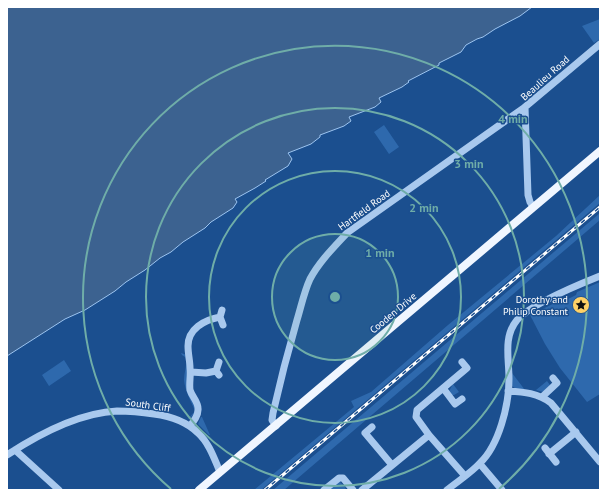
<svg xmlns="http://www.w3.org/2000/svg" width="607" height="497" viewBox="0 0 607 497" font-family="'PT Sans',sans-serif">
	<rect width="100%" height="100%" fill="#1b4f8f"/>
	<!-- green -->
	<path fill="#2e69ad" d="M600,19v20l-6,4 -12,-17z
		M384,125l15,22 -10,7 -15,-22z
		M600,195v8l-339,287h-7l100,-83 -3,-6 20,-9 77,-67 108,-89z
		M600,213v7l-316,270h-11z
		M600,282v112l-13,8 -27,-34 -15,-24 -15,-29 35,-17 3,1 8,-4 1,-3z
		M181,353l6,2 2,13 -2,16 3,9 6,14 1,4 -8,8h-1l7,-8c-4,-10 -10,-20 -11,-31 0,-9 4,-15 1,-23l-3,-2z
		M64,360l7,11 -22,15 -7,-11z
		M512,373l13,17 -9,-1 -4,-3z
		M547,381l3,4 -7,7 -7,-2z
		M453,384l6,8 -5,3h-3l-2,-4z
		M201,417h1l8,18h-1l-11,-11z
		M339,481l7,7 -2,2h-13v-3z"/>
	<!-- water -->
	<path fill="#3c6290" stroke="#9cc4f0" d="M7,7h525l-12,9 -25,13 -12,8 -6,2 -11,6 -5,7 -22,11v2l-31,16 1,1 -7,5 -23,11 2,4 -6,5 -26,10 2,4 -7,5 -24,9v2l-9,7 -23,9 4,6 -4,7 -23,14 1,1 -11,7 -20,11 2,3 -4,6 -22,14 -6,6 -22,14 -12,10 -11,6 -15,12 -19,12 -11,9 -30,19 -20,9 -58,37z"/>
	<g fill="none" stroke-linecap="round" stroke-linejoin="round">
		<!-- minor -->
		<path stroke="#a9c9ee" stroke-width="7" d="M525,107l3,88 2,7 3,5
			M222,310l-2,7 3,8
			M462,362l5,6 -50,42 -1,7 13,18 36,41
			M191,372l15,1 10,-2
			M219,375l-3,-4 3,-9
			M443,388l12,16 7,-5
			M508,391c16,1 30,2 43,12l49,59
			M542,397l15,-14 -4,-5
			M190,426c4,-5 8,-10 8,-16 1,-8 -6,-13 -8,-20 -1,-8 1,-14 0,-22 0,-7 -2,-14 -2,-22 0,-17 16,-26 32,-29
			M276,426l-4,-6 1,-7c7,-31 15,-62 24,-93 4,-13 7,-28 13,-41 9,-17 23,-31 37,-46l178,-126 75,-63
			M372,427l-7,6 27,32
			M545,448l11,14
			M15,450l44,40
			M549,454l27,-22
			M7,455c32,-21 71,-42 110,-44 12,0 24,1 37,3 15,2 32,7 44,19 11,10 16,25 22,39
			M480,464l22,26
			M324,490l15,-12h4l10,12
			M362,490l67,-55
			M447,490c11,-9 24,-17 33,-27 19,-18 29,-58 29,-84 0,-21 -6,-42 8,-59 13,-15 63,-36 83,-44"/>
		<!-- major -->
		<path stroke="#f0f6ff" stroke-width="8" d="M199,490l401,-339"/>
		<!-- rail casing -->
		<g stroke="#fff" stroke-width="3">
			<path id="rail" d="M265,490l335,-283"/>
		</g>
		<!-- rail -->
		<use href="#rail" stroke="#1b4f8f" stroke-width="1.5" stroke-dasharray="4.5" stroke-linecap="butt"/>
	</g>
	<!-- distance rings -->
	<circle cx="335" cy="297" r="63" fill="#6fada8" fill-opacity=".12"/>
	<g fill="none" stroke="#6fada8" stroke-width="2">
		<circle cx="335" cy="297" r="63"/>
		<circle cx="335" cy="297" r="126"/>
		<circle cx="335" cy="297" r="189"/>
		<path d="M171 489A252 252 0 1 1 499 489"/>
	</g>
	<!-- icons -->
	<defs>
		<g id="sight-disc" transform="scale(0.9)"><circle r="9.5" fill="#ffd166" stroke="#1b4f8f"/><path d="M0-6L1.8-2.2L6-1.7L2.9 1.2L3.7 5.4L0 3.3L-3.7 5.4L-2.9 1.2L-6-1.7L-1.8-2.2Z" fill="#111"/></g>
	</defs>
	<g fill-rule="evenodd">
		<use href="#sight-disc" x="581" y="305"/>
	</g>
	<g text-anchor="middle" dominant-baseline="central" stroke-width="3" stroke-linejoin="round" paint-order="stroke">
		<!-- street labels -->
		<g font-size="10" fill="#fff" stroke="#1b4f8f">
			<text transform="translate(545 78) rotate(-42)">Beaulieu Road</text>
			<text transform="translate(364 210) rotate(-36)">Hartfield Road</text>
			<text transform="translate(393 313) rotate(-40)">Cooden Drive</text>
			<text transform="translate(148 405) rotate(8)">South Cliff</text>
		</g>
		<!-- poi labels -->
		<g font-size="10" fill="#fff" stroke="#1b4f8f" text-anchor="end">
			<text x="568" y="299">Dorothy and<tspan x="568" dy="12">Philip Constant</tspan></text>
		</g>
	</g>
	<circle cx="335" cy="297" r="6" fill="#6fada8" stroke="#1b4f8f" stroke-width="2"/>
	<g font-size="12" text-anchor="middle" font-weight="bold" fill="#6fada8" stroke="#1b4f8f" stroke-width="3" stroke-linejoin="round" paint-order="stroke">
		<text x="513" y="123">4 min</text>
		<text x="469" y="168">3 min</text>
		<text x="424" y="212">2 min</text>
		<text x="380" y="257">1 min</text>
	</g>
	<!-- border -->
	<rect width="607" height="497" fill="none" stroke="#ffffff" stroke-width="16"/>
</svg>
